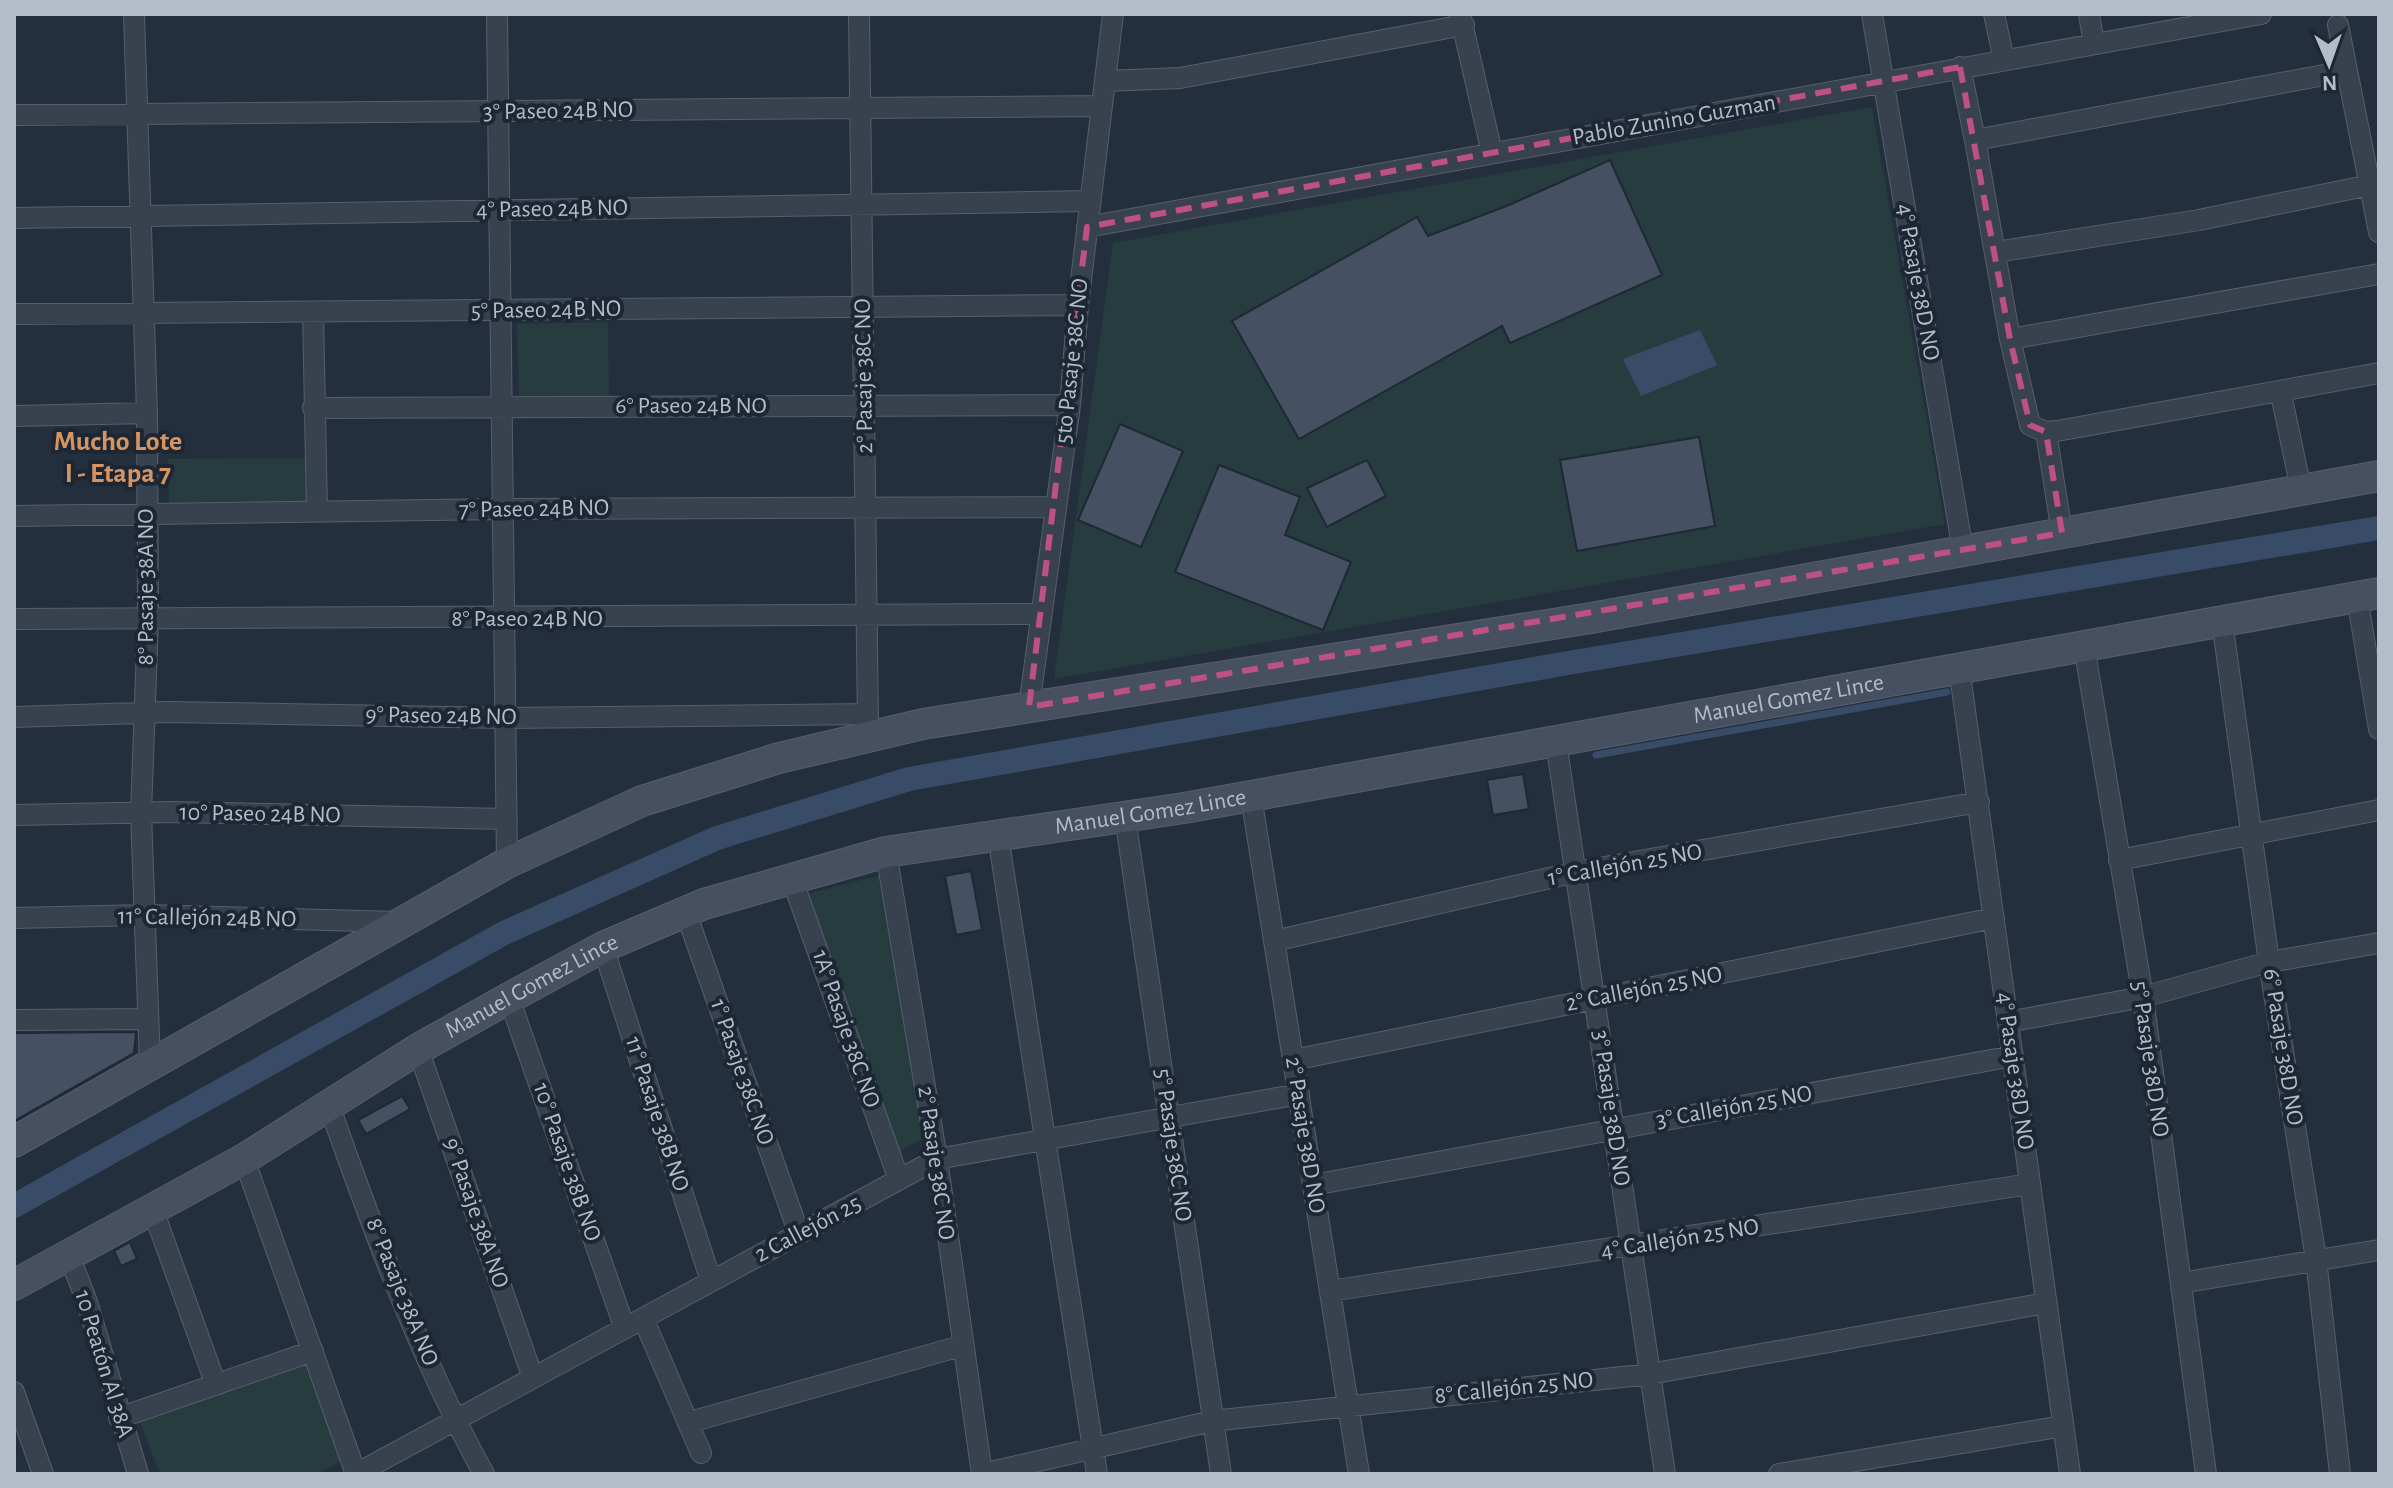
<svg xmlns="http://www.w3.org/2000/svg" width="2393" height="1488" viewBox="0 0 2393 1488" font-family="'Alegreya Sans',sans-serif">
	<rect width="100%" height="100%" fill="#242f3e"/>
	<!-- green -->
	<path fill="#263c3f" d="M1872,107l73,417 -891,155 59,-436z
		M608,322l1,77 -90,1 -2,-76z
		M308,458v46l-139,3 -1,-48z
		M881,875l47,261 -30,16 -92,-258z
		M311,1360l36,98 -30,16h-157l-20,-52z"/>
	<!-- water -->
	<path fill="#394c67" d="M1700,330l17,35 -76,31 -18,-37z"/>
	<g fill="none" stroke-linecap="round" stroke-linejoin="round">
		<!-- stream -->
		<path stroke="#394c67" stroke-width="7" d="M1596,755l351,-63"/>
		<!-- canal -->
		<path stroke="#394c67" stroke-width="24" d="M14,1206l490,-273 213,-95 192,-59 659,-116 811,-135"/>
	</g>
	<!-- building -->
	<path fill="#455162" stroke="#1f2835" stroke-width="2" d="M1610,160l52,115 -152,68 -8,-17 -203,113 -67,-118 185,-104 11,19 81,-31z
		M1120,424l63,27 -42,96 -63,-27z
		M1699,437l16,89 -138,25 -17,-91z
		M1367,460l19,36 -59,31 -20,-39z
		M1219,465l81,32 -15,38 66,27 -28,68 -148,-58z
		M1523,774l6,35 -36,6 -6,-35z
		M971,871l11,59 -26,5 -11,-59z
		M136,1032l-2,21 -120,68v-88z
		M402,1096l8,13 -44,25 -8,-14z
		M130,1242l7,17 -16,7 -7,-15z"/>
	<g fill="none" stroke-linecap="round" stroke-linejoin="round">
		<!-- street casing -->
		<g stroke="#565f6c" stroke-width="22">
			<path id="street" d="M134,14l13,399 1,207 -7,193 9,251
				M497,14l10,849
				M859,14l9,711
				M1460,14l32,139
				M1872,14l91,537
				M1994,14l10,46
				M2089,14l5,30
				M2338,25l41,207
				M1960,67l15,73
				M2346,71l-371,69 35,199 20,86 16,7 11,-1 322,-58
				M1105,81l75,-3 284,-53
				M14,115l1087,-9
				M14,218l1076,-17
				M1087,227l1174,-213
				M1996,252l203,-32 171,-35
				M313,312l4,200
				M14,314l1064,-9
				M2010,339l369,-65
				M2281,394l20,95
				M313,408l757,-3
				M14,416l133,-3
				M2046,432l16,101
				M14,516l489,-7 551,-2
				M2357,597l22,132
				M14,619l1027,-5
				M2222,621l47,341 47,297 24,215
				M2084,646l59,351 63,477
				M1959,667l111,807
				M1029,707l41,-302 8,-100 35,-291
				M14,717l154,-5 338,6 362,-4
				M1556,742l109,732
				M1251,796l108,678
				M14,815l157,-3 336,7
				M1125,817l96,657
				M886,852l51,307 45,315
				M1001,855l96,619
				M2119,860l260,-50
				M792,879l107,301
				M685,910l114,324
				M14,918l132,-3 253,7
				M1274,941l302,-69 403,-70
				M603,947l108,334
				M509,998l115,328
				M14,1020l134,-1
				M2008,1022l135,-25 126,-35 110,-19
				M418,1049l115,329
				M1293,1060l701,-142
				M329,1105c44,125 91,253 155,369
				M244,1159l112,315
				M1313,1185l700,-129
				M153,1210l63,175
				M69,1255l18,47 51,172
				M2181,1283l198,-33
				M1330,1291l700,-107
				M643,1318l58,135
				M14,1392l29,82
				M119,1418l194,-67
				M690,1422l271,-76
				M356,1474l581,-315 362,-65
				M982,1474l230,-53 438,-47 396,-71
				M1779,1474l284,-48"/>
		</g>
		<!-- secondary casing -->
		<g stroke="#565f6c" stroke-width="32">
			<g id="secondary">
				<path d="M14,1142l493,-279 135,-62 137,-43 144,-34 668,-106 788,-142"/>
				<path id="s1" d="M14,1285l230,-126 174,-110 91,-51 94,-51 101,-43 182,-52 298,-44 1195,-215"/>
			</g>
		</g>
		<!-- street -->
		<use href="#street" stroke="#38414e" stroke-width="20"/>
		<!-- secondary -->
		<use href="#secondary" stroke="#465061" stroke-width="30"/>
	</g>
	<!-- marked area -->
	<path fill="none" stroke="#bd5182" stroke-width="6" stroke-dasharray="16 10" stroke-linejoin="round" d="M1960,67l50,272 20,86 16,7 16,101 -1033,174 58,-480z"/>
	<g text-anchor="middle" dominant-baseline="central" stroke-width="8" stroke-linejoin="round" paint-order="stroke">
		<!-- street labels -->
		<g font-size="24" fill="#b4bcc9" stroke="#1d2633">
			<text transform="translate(558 111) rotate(-1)">3° Paseo 24B NO</text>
			<text transform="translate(1674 120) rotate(-10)">Pablo Zunino Guzman</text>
			<text transform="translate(552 209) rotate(-1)">4° Paseo 24B NO</text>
			<text transform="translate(1918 282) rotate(80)">4° Pasaje 38D NO</text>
			<text transform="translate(546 310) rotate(-1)">5° Paseo 24B NO</text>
			<text transform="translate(1072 361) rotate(-84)">5to Pasaje 38C NO</text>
			<text transform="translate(864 376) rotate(-91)">2° Pasaje 38C NO</text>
			<text x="691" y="406">6° Paseo 24B NO</text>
			<text transform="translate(534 509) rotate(-1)">7° Paseo 24B NO</text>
			<text transform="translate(146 587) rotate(-90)">8° Pasaje 38A NO</text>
			<text x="527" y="619">8° Paseo 24B NO</text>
			<text stroke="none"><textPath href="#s1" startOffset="1894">Manuel Gomez Lince</textPath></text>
			<text transform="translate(441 716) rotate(1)">9° Paseo 24B NO</text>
			<text stroke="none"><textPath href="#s1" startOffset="1246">Manuel Gomez Lince</textPath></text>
			<text transform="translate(260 814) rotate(1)">10° Paseo 24B NO</text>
			<text transform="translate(1625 865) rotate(-10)">1° Callejón 25 NO</text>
			<text transform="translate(207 918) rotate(1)">11° Callejón 24B NO</text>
			<text stroke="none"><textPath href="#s1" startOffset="598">Manuel Gomez Lince</textPath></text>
			<text transform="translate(1644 989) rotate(-11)">2° Callejón 25 NO</text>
			<text transform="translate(846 1029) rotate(71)">1A° Pasaje 38C NO</text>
			<text transform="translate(2283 1047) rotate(81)">6° Pasaje 38D NO</text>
			<text transform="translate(2150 1059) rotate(82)">5° Pasaje 38D NO</text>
			<text transform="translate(2015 1071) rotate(82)">4° Pasaje 38D NO</text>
			<text transform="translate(742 1072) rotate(71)">1° Pasaje 38C NO</text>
			<text transform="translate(1734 1107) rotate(-10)">3° Callejón 25 NO</text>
			<text transform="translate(1611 1108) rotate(82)">3° Pasaje 38D NO</text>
			<text transform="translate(657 1114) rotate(72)">11° Pasaje 38B NO</text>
			<text transform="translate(1305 1135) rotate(81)">2° Pasaje 38D NO</text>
			<text transform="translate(1173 1145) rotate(82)">5° Pasaje 38C NO</text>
			<text transform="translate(567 1162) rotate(71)">10° Pasaje 38B NO</text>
			<text transform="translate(936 1163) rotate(82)">2° Pasaje 38C NO</text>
			<text transform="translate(476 1213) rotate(71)">9° Pasaje 38A NO</text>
			<text transform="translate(808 1229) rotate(-28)">2 Callejón 25</text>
			<text transform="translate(1680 1239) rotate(-9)">4° Callejón 25 NO</text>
			<text transform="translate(402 1292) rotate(68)">8° Pasaje 38A NO</text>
			<text transform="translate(104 1364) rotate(73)">10 Peatón Al 38A</text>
			<text transform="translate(1514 1388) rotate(-6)">8° Callejón 25 NO</text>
		</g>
		<!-- quarter labels -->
		<g font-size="28" font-weight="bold" fill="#d59563" stroke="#1d2633">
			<text x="118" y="442">Mucho Lote<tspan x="118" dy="32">I - Etapa 7</tspan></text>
		</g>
	</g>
	<!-- border -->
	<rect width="2393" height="1488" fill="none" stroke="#b4bcc9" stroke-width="32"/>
	<!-- north arrow -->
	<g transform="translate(2329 64) rotate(178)" stroke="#1d2633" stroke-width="6" paint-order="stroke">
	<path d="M0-6L14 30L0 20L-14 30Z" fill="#b4bcc9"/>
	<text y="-12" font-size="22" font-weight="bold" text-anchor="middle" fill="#b4bcc9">N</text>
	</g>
</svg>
